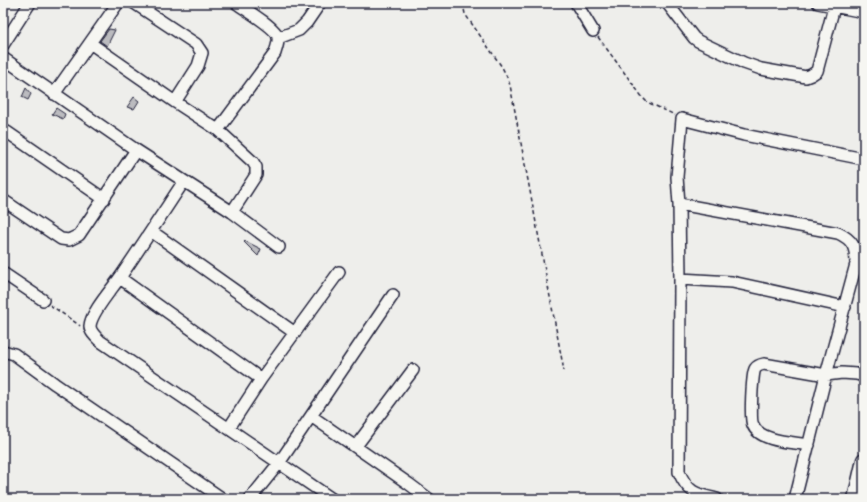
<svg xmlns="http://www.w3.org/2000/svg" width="867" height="502" viewBox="0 0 867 502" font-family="Delius,sans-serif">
	<rect width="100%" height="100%" fill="#eeeeeb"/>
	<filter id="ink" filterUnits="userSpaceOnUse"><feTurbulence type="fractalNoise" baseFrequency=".025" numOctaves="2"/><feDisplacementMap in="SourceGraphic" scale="8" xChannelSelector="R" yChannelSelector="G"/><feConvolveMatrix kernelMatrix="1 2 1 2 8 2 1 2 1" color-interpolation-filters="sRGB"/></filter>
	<g filter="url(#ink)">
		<!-- building -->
		<path fill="#bbbbbf" stroke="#22223b" d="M109,29l6,1 -8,16 -7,-5z
			M26,88l5,6 -3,6 -6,-3z
			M134,97l5,4 -5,8 -7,-2z
			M56,108l9,6 -2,5 -11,-5z
			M245,241l16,8 -3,7 -14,-14z"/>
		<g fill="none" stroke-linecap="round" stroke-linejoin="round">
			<!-- minor casing -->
			<g stroke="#22223b" stroke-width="14">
				<path id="minor" d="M134,3l62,41 6,9 -4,13 -23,36
					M576,3l17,28
					M667,3l27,35 4,3 46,22 17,6 45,8 5,-2 6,-4 17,-64
					M818,3l46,9
					M278,38l21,-8 8,-8 13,-19
					M90,43l85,59 43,28 35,32 3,5v8l-24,37
					M3,45l27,-42
					M3,58l133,92 48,31c-21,32 -42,64 -63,95 -8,12 -30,36 -31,50 0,6 6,11 10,15l232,158
					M54,94l64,-91
					M218,130l57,-77c1,-4 4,-11 3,-16 -2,-9 -33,-28 -42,-34
					M3,133l4,-1 97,67
					M184,181l48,31 47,35
					M3,200l58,39 8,1 10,-5 57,-85
					M679,204l159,29c15,7 18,14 18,31l-30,111 -31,124
					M151,231l144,102
					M3,273l40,27
					M120,278l141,101
					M680,279l52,3 113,25
					M3,351l11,3 41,30 168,115
					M311,416l82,-121
					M229,428l32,-49 78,-107
					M809,445c-16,-3 -49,-3 -56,-20 -3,-5 -1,-38 0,-46 1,-9 1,-13 11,-15l62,11 16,-2 14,1 8,2
					M356,446l57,-76
					M250,499l29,-36 32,-47 98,68 20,15
					M717,499c-21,-5 -29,-6 -38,-27l1,-193 -1,-75 -2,-27 5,-58 62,16 120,24"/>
			</g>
			<!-- major casing -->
			<g stroke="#22223b" stroke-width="17">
				<path id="major" d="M855,499l9,-39"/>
			</g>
			<!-- path -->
			<path stroke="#22223b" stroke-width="1.5" stroke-dasharray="4 3" stroke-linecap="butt" d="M465,3l-1,6 1,5 37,53 4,8 4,10 54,286
				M598,37l45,61 4,4 28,13
				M50,305l29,20 1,1"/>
			<!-- minor -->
			<use href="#minor" stroke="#f6f6f2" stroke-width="11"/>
			<!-- major -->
			<use href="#major" stroke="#f6f6f2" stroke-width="14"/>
		</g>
	</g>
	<!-- margin -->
	<rect width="867" height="502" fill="none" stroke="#f6f6f2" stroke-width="16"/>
	<rect x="8" y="8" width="851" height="486" fill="none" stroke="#22223b" stroke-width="1.5" filter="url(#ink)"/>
</svg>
